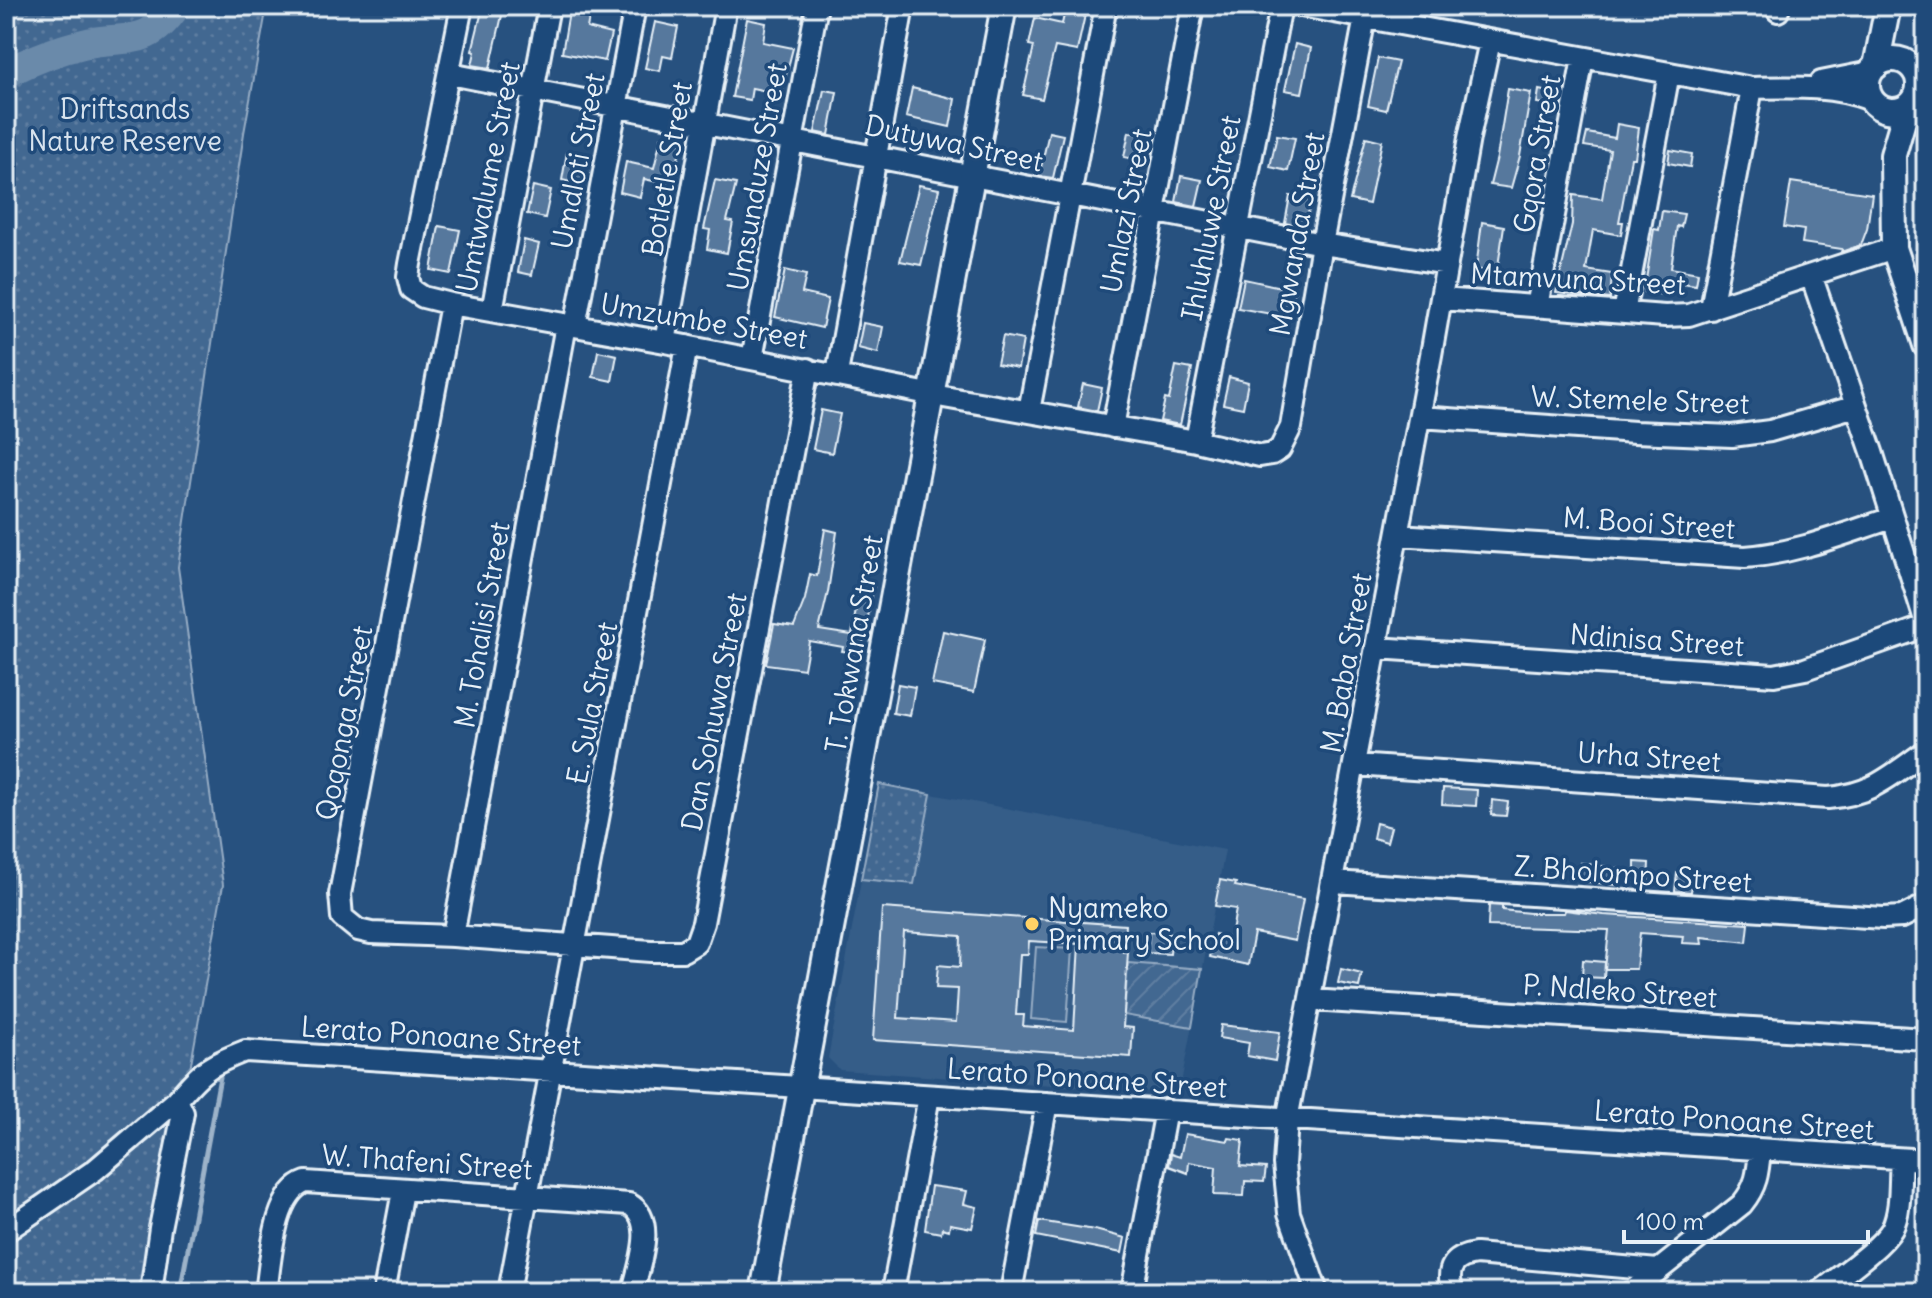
<svg xmlns="http://www.w3.org/2000/svg" width="1932" height="1298" viewBox="0 0 1932 1298" font-family="Delius,sans-serif">
	<defs>
		<pattern id="park-dots" width="8" height="8" patternUnits="userSpaceOnUse" patternTransform="scale(2)"><rect width="8" height="8" fill="#436891"/><path d="M2 2h.1M6 6h.1" fill="none" stroke="#5e7ea1" stroke-width="1.8" stroke-linecap="round"/></pattern>
		<pattern id="garden-furrows" width="10" height="10" patternUnits="userSpaceOnUse" patternTransform="scale(2)"><rect width="10" height="10" fill="#436891"/><path d="M-1 1l2-2M0 10L10 0M9 11l2-2" fill="none" stroke="#5e7ea1"/></pattern>
	</defs>
	<rect width="100%" height="100%" fill="#27517f"/>
	<filter id="ink" filterUnits="userSpaceOnUse"><feTurbulence type="fractalNoise" baseFrequency=".0125" numOctaves="2"/><feDisplacementMap in="SourceGraphic" scale="16" xChannelSelector="R" yChannelSelector="G"/><feConvolveMatrix kernelMatrix="1 2 1 2 8 2 1 2 1" color-interpolation-filters="sRGB"/></filter>
	<g filter="url(#ink)">
		<!-- built -->
		<path fill="#355d88" d="M879,784l346,66 -46,244 -339,-24 -12,-12z"/>
		<!-- grass -->
		<path fill="#436891" stroke="#96acc4" stroke-width="2" d="M1036,947l36,2 -5,73 -36,-3z"/>
		<!-- park -->
		<path fill="url(#park-dots)" stroke="#96acc4" stroke-width="2" d="M6,6h261l-23,127 -66,434 45,318 -73,407h-144z
			M879,784l52,10 -17,90 -53,-5z"/>
		<!-- garden -->
		<path fill="url(#garden-furrows)" stroke="#96acc4" stroke-width="2" d="M1128,963l74,6 -10,58 -68,-12z"/>
		<g fill="none" stroke-linecap="round" stroke-linejoin="round">
			<!-- stream -->
			<path stroke="#9db3c9" stroke-width="5" d="M180,1292l40,-215"/>
			<!-- river -->
			<path stroke="#6b8aaa" stroke-width="30" d="M6,73c24,-12 51,-23 77,-29 43,-10 63,6 93,-38"/>
		</g>
		<!-- building -->
		<path fill="#57789d" stroke="#e8f1f8" stroke-width="2" fill-rule="evenodd" d="M570,6l21,2 -4,20 24,6 -6,27 -43,-8z
			M1066,6h21l-10,45 -22,-4 -13,52 -19,-4 11,-49 -5,-1 6,-27 27,6z
			M483,7l20,4 -13,57 -18,-3 3,-13 -3,-1z
			M747,19l19,4 -3,19 30,6 -12,46 -29,-6 -2,12 -18,-3z
			M655,22l23,5 -6,31 -9,-2 -3,15 -15,-3z
			M1295,44l16,4 -9,45 -17,-3z
			M1378,58l20,4 -12,48 -18,-4z
			M912,88l43,11 -5,28 -44,-10z
			M1508,89l23,4 -11,63 -9,32 -21,-3 7,-28z
			M824,90l13,2 -8,43 -14,-3z
			M1539,90l21,4 -2,12 -21,-3z
			M1617,124l22,4 -4,30h-4l-12,64h4l-2,13 -28,-5 -7,40 26,4 -2,25 -54,-6 16,-69 1,-29 29,4 8,-49 -26,-4 3,-13 28,5z
			M1049,132l14,3 -10,43 -14,-2z
			M1129,132l21,4 -6,25 -20,-4z
			M1277,135l18,3 -7,33 -18,-4z
			M1366,137l16,4 -13,63 -19,-4z
			M661,138l21,4 -10,43 -28,-6 -4,18 -20,-5 6,-30 28,6z
			M1670,150l22,4 -2,13 -22,-4z
			M567,152l21,4 -6,29 -20,-5z
			M1181,176l21,4 -6,26 -20,-4z
			M715,180l21,4 -9,37 6,1 -6,31 -20,-4 3,-19 -6,-1z
			M1791,182l81,12 -5,35 -6,16 -20,7 1,-3 -40,-6 2,-13 -20,-3z
			M919,185l20,4 -18,76 -21,-4z
			M533,186l18,4 -6,28 -18,-4z
			M1290,196l21,4 -6,27 -20,-4z
			M1662,211l22,3 -3,13 -4,-1 -6,42 27,5 -2,12 -28,-4 -2,14 -22,-3 10,-63 5,1z
			M1482,222l22,4 -7,47 -21,-4z
			M439,226l21,4 -9,44 -20,-4z
			M524,240l15,4 -7,31 -14,-3z
			M785,270l21,5 -4,18 26,6 -6,29 -47,-11z
			M1244,279l51,11 -7,27 -50,-9z
			M863,323l20,4 -5,26 -20,-5z
			M1003,336l20,4 -5,28 -21,-4z
			M598,351l19,4 -5,26 -19,-4z
			M1176,366l16,3 -12,56 -20,-4 5,-22 4,1z
			M1229,377l19,5 -5,26 -20,-4z
			M1083,384l19,4 -5,23 -19,-4z
			M821,410l19,4 -8,39 -19,-4z
			M825,529l12,3 -9,60 -9,38 33,5 8,-52 14,2 -13,69 -19,-3 1,-4 -34,-6 -5,28 -38,-5 8,-40 20,3 11,-28 5,-25 7,2z
			M943,631l42,9 -11,52 -42,-8z
			M898,684l17,3 -5,29 -17,-3z
			M1443,788l34,2 -1,16 -34,-2z
			M1492,800l16,2 -2,14 -15,-1z
			M1376,823l15,4 -4,15 -14,-4z
			M1635,862l14,1 -1,20 -31,-2 -1,4 -36,-4 1,-18 54,8z
			M1677,873l16,2 -2,17 -16,-1z
			M1220,880l16,3 -1,3 68,13 -8,42 -41,-8 -6,32 -38,-8 5,-23 16,4 5,-29 -21,-3z
			M1489,905l13,1v4l28,3h34l1,-3 39,5 145,9 -2,18 -46,-5 1,7 -20,-1 1,-7 -43,-3 -4,36h-31l4,-39 -121,-4z
			M882,908l243,17 -2,27h5l-5,75 10,1 -2,29 -258,-17zM904,932l57,4 -1,31 -22,-2 -2,23 22,1 -2,33 -58,-4zM1029,941l50,3 -5,86 -51,-4 1,-11h-8l4,-61h8z
			M1149,932l23,2 -2,20 -22,-1z
			M1583,960l22,2 -1,16 -22,-1z
			M1341,969l21,5 -3,13 -21,-4z
			M1221,1025l59,7 -5,29 -28,-5 2,-13 -30,-5z
			M1185,1134l43,7 1,-3 14,2 -3,26 26,2 -2,14 -19,-1 -1,15 -30,-1 2,-28 -27,-5 -1,11 -19,-7 2,-12 9,3z
			M931,1186l36,5 -3,13 13,3 -5,21 -22,-4 -1,6 -7,-2 -1,5 -16,-3z
			M1039,1221l56,9 30,8 -3,15 -86,-17z"/>
		<g fill="none" stroke-linecap="round" stroke-linejoin="round">
			<!-- minor casing -->
			<g stroke="#e8f1f8" stroke-width="26">
				<path id="minor" d="M462,6l-52,258 -2,13 3,12 12,8 28,7 214,38 279,55 252,44 64,15 12,-2 8,-5 11,-22 31,-183 43,-227
					M1301,6l451,82c40,-1 82,-3 119,12
					M1778,11l1,-5
					M1911,67l15,5
					M450,74l872,170 125,20
					M1821,82l50,-10
					M1915,99l11,-6
					M1811,275l61,177 54,171
					M1441,299l224,17 24,-1 205,-67
					M451,304l-111,590 2,23 16,13 13,3 82,3 198,15h32l13,-8 7,-20 105,-554
					M1537,307l46,-249
					M1711,309l41,-221
					M492,311l57,-305
					M1624,313l45,-240
					M575,326l60,-320
					M665,342l61,-336
					M752,359l65,-353
					M837,374l66,-368
					M1029,411l77,-405
					M1420,417l215,15 97,4 38,-5 86,-25
					M1113,427l80,-421
					M1196,441l85,-435
					M1398,535l347,22c52,-4 98,-23 147,-39
					M1377,648l397,27 31,-6 121,-43
					M1355,765l473,33c45,-4 62,-22 98,-47
					M1334,882l549,36 19,-1 24,-12
					M453,936l113,-611
					M1311,1000l615,39
					M6,1231l89,-61 82,-70
					M151,1292l9,-64 23,-115 -6,-13c24,-29 32,-35 68,-49l1681,109
					M266,1292c5,-31 7,-99 40,-110l323,22c29,16 9,63 4,88
					M384,1292l19,-101
					M509,1292l178,-946
					M893,1292l36,-196
					M1011,1292l36,-189
					M1132,1292l34,-182
					M1317,1292l-28,-79 -5,-49 3,-44 144,-765 38,-217 21,-97
					M1453,1292c-8,-23 0,-35 23,-38l182,16
					M1631,1292l111,-88c15,-18 16,-32 18,-54
					M1820,1292c18,-15 61,-44 72,-63 10,-20 7,-49 9,-70"/>
			</g>
			<!-- tertiary casing -->
			<g stroke="#e8f1f8" stroke-width="30">
				<path id="tertiary" d="M1867 85a26 26 0 1 1 52 0a26 26 0 1 1-52 0Z
					M1876,66l12,-60
					M1907,107l-14,48 1,93 32,97
					M763,1292l241,-1286"/>
			</g>
			<!-- minor -->
			<use href="#minor" stroke="#1f4a7a" stroke-width="20"/>
			<!-- tertiary -->
			<use href="#tertiary" stroke="#1f4a7a" stroke-width="24"/>
		</g>
	</g>
	<!-- markers -->
	<circle fill="#ffd166" stroke="#1f4a7a" stroke-width="3" cx="1032" cy="924" r="8"/>
	<g text-anchor="middle" dominant-baseline="central" stroke-width="7" stroke-linejoin="round" paint-order="stroke">
		<!-- park labels -->
		<g font-size="28" fill="#d8e3ee" stroke="#1f4a7a">
			<text x="125" y="109">Driftsands<tspan x="125" dy="32">Nature Reserve</tspan></text>
		</g>
		<!-- street labels -->
		<g font-size="28" fill="#e8f1f8" stroke="#1f4a7a">
			<text transform="translate(954 143) rotate(12)">Dutywa Street</text>
			<text transform="translate(1537 154) rotate(-80)">Gqora Street</text>
			<text transform="translate(578 161) rotate(-79)">Umdloti Street</text>
			<text transform="translate(667 169) rotate(-80)">Botletle Street</text>
			<text transform="translate(488 177) rotate(-79)">Umtwalume Street</text>
			<text transform="translate(757 177) rotate(-80)">Umsunduze Street</text>
			<text transform="translate(1126 211) rotate(-79)">Umlazi Street</text>
			<text transform="translate(1211 218) rotate(-79)">Ihluhluwe Street</text>
			<text transform="translate(1297 234) rotate(-80)">Mgwanda Street</text>
			<text transform="translate(1578 279) rotate(3)">Mtamvuna Street</text>
			<text transform="translate(704 321) rotate(10)">Umzumbe Street</text>
			<text transform="translate(1640 400) rotate(2)">W. Stemele Street</text>
			<text transform="translate(1649 523) rotate(4)">M. Booi Street</text>
			<text transform="translate(482 625) rotate(-80)">M. Tohalisi Street</text>
			<text transform="translate(1657 640) rotate(4)">Ndinisa Street</text>
			<text transform="translate(854 644) rotate(-80)">T. Tokwana Street</text>
			<text transform="translate(1346 663) rotate(-80)">M. Baba Street</text>
			<text transform="translate(592 703) rotate(-79)">E. Sula Street</text>
			<text transform="translate(714 712) rotate(-79)">Dan Sohuwa Street</text>
			<text transform="translate(344 723) rotate(-79)">Qoqonga Street</text>
			<text transform="translate(1649 757) rotate(4)">Urha Street</text>
			<text transform="translate(1633 874) rotate(4)">Z. Bholompo Street</text>
			<text transform="translate(1620 991) rotate(4)">P. Ndleko Street</text>
			<text transform="translate(441 1036) rotate(4)">Lerato Ponoane Street</text>
			<text transform="translate(1087 1078) rotate(4)">Lerato Ponoane Street</text>
			<text transform="translate(1734 1120) rotate(4)">Lerato Ponoane Street</text>
			<text transform="translate(427 1162) rotate(4)">W. Thafeni Street</text>
		</g>
		<!-- poi labels -->
		<g font-size="28" fill="#e8f1f8" stroke="#1f4a7a" text-anchor="start">
			<text x="1048" y="908">Nyameko<tspan x="1048" dy="32">Primary School</tspan></text>
		</g>
	</g>
	<!-- margin -->
	<rect width="1932" height="1298" fill="none" stroke="#1f4a7a" stroke-width="32"/>
	<rect x="16" y="16" width="1900" height="1266" fill="none" stroke="#e8f1f8" stroke-width="3" filter="url(#ink)"/>
	<!-- scale -->
	<path d="M1624 1230v12h244v-12" fill="none" stroke="#e8f1f8" stroke-width="4"/>
	<text x="1636" y="1230" font-size="24" fill="#e8f1f8" stroke="#1f4a7a" stroke-width="6" paint-order="stroke">100 m</text>
</svg>
